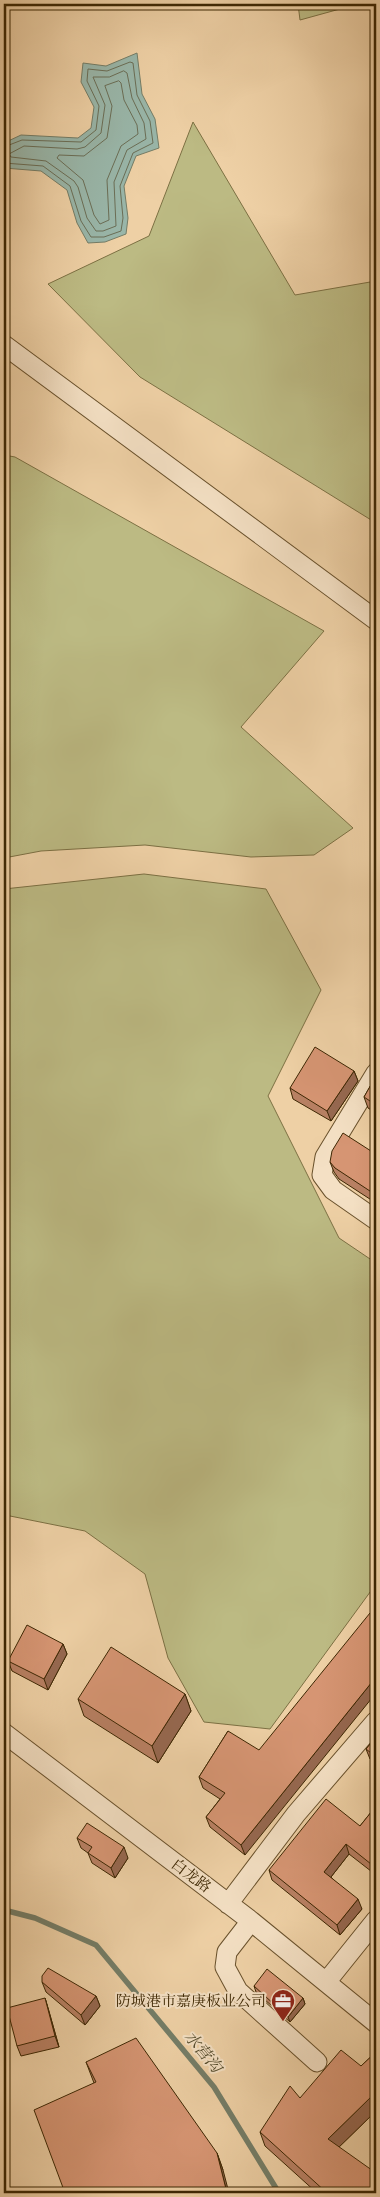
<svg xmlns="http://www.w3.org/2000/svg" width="380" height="2197" viewBox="0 0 380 2197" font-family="'IM FELL Double Pica','Noto Serif SC',serif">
	<rect width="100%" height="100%" fill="#eed0a5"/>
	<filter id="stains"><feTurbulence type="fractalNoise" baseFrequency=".004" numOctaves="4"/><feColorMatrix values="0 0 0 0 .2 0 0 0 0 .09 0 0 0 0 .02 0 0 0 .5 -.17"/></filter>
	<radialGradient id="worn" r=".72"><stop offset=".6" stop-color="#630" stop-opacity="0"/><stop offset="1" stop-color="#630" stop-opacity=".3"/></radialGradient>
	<!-- green -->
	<path fill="#bcba83" stroke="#7c7043" d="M298,4h60l-58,16z
		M193,122l102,173 81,-14v242l-236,-146 -92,-93 101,-48z
		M4,455l11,2 309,174 -83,96 112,101 -39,27 -63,2 -106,-12 -104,6 -37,7z
		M144,874l122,15 55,101 -53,106 71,142 37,25v321l-106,145 -66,-7 -36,-64 -23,-84 -60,-43 -75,-15 -6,2v-629z"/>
	<!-- water -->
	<path fill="#99b6a9" stroke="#747d67" d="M137,53l5,41 13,25 4,29 -23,8 -12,30 4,32 -2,16 -21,8 -17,1 -11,-20 -10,-33 -26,-19 -37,-3v-25l17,-8 57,3 13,-10 3,-21 -13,-25 2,-19 23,3z"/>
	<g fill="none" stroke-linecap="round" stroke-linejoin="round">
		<!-- shore -->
		<path stroke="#6b6e56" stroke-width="1" d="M124,71l3,2 5,25 12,25 2,16 -19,11 -13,32 2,44 -13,5h-7l-9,-13 -9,-31 -4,-6 -28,-20 -35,-4 -2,-3 15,-8 53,3 8,-2 16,-14 4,-28 -12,-28h16z
			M119,81l2,2 3,17 13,25 1,9 -17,12 -14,34 2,40 -9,4 -6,-9 -11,-35 -26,-22 2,-3 25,1 23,-18 5,-32 -7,-20z
			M4,147l18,-7 59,2 15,-12 3,-24 -12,-25 1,-12 19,2 23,-9 3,1 4,32 13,26 3,22 -20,10 -13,33 3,32 -2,13 -17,6h-13l-10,-16 -11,-35 -27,-20 -39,-3"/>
		<!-- stream -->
		<path stroke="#747d67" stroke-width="5.5" d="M4,1910l31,8 61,27 118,142 65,106"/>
		<!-- minor casing -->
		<g stroke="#69512c" stroke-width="21">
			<path id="minor" d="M4,345l372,275
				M376,1073l-51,84 -3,18 11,15 43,30
				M4,1733l247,188 125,102
				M228,1904l68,-90 80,-93
				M251,1921l-24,31 -2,15 13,24 79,71
				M327,1981l49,-61"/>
		</g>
		<!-- minor -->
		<use href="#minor" stroke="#f4e0c4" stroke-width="19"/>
	</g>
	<!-- wall -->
	<path fill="#b88063" stroke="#3d2703" d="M354,1071l4,10 -27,40 -38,-22 -3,-11z
		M376,1076v37l-8,-5 -4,-11z
		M376,1149v54l-37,-24 -5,-7 -4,-10z
		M63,1644l4,10 -19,36 -36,-19 -4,-10z
		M185,1694l6,17 -33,52 -74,-47 -6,-17z
		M228,1731l17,124 -35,-28 -4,-10 14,-18 -17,-11 -4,-11z
		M376,1737v27l-6,-5 -4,-10z
		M376,1806v69l-27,-21 -18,23 31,32 -22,26 -68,-55 -3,-10 91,-44z
		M77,1838l51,20 -13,20 -23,-15 -4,-10 -7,-5z
		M42,1982l54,14 4,10 -15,19 -39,-33z
		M254,1986l49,12 2,6 -15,18 -34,-30z
		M45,1998l3,10 11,39 -38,9 -4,-10z
		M376,2052v59l-37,36 37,46h-59l-52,-47 -5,-14 40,-34 61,-32z
		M86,2062l131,91 6,17 -129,-87z"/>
	<!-- shaded-wall -->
	<path fill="#966850" stroke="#3d2703" d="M354,1071l4,10 -27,40 -4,-10z
		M63,1644l4,10 -19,36 -4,-11z
		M376,1677v16l-131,162 -4,-10z
		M185,1694l6,17 -33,52 -6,-17z
		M346,1844l3,10 -22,28 -3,-10z
		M124,1847l4,11 -13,20 -4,-10z
		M358,1899l4,10 -22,26 -3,-10z
		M96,1996l4,10 -15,19 -4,-10z
		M45,1998l3,10 11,39 -4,-11z
		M303,1998l2,6 -15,18 -2,-5z
		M373,2095l3,10v6l-43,42 -5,-14z
		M217,2153l6,17 6,23h-2z"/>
	<!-- building -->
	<path fill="#d69573" stroke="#3d2703" d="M315,1047l39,24 -27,40 -37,-23z
		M376,1076v29l-12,-8z
		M343,1133l28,18 5,-2v46l-41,-27 -5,-6 2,-11z
		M370,1613l6,5v59l-135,168 -35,-28 19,-24 -26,-16 29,-46 31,19z
		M27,1625l36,19 -19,35 -36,-18z
		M111,1647l74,47 -33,52 -74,-47z
		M376,1737v20l-10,-8z
		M326,1799l34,27 16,-20v62l-30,-24 -22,28 34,27 -21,26 -68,-55z
		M87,1823l37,24 -13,21 -23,-15 4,-6 -15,-9z
		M48,1968l48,28 -15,19 -39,-33v-6z
		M267,1969l36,29 -15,19 -34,-31z
		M45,1998l10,38 -38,10 -10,-38z
		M136,2038l81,115 10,40h-162l-31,-83 62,-28 -10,-20z
		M341,2050l20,16 15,-14v47l-3,-4 -45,44 48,34v20h-49l-67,-61 30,-46 10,12z"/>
	<!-- icons -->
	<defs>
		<g id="office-pin" transform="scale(1.25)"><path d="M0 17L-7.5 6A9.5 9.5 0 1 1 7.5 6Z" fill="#8f2418" stroke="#f4e0c4"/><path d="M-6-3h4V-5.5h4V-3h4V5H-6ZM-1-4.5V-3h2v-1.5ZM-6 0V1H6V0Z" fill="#fff"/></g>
	</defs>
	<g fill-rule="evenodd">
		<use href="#office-pin" x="283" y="2001"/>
	</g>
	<g text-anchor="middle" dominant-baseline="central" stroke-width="4" stroke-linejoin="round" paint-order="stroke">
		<!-- street labels -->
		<g font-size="15" fill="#3d2703" stroke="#f4e0c4">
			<text transform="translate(191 1876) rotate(37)">白龙路</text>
		</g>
		<!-- poi labels -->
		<g font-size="15" fill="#3d2703" stroke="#f4e0c4" text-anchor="end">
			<text x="266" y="2001">防城港市嘉庚板业公司</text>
		</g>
		<!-- water labels -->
		<g font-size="16" font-style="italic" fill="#544b2c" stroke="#f4e0c4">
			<text transform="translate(203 2052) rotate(50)">水营沟</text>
		</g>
	</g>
	<!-- margin -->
	<rect width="380" height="2197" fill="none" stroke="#eed0a5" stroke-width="20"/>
	<rect x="5" y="5" width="370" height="2187" fill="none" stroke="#3d2703" stroke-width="2.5"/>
	<rect x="10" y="10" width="360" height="2177" fill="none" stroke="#3d2703"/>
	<rect width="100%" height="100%" filter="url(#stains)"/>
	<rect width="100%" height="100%" fill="url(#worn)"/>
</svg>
